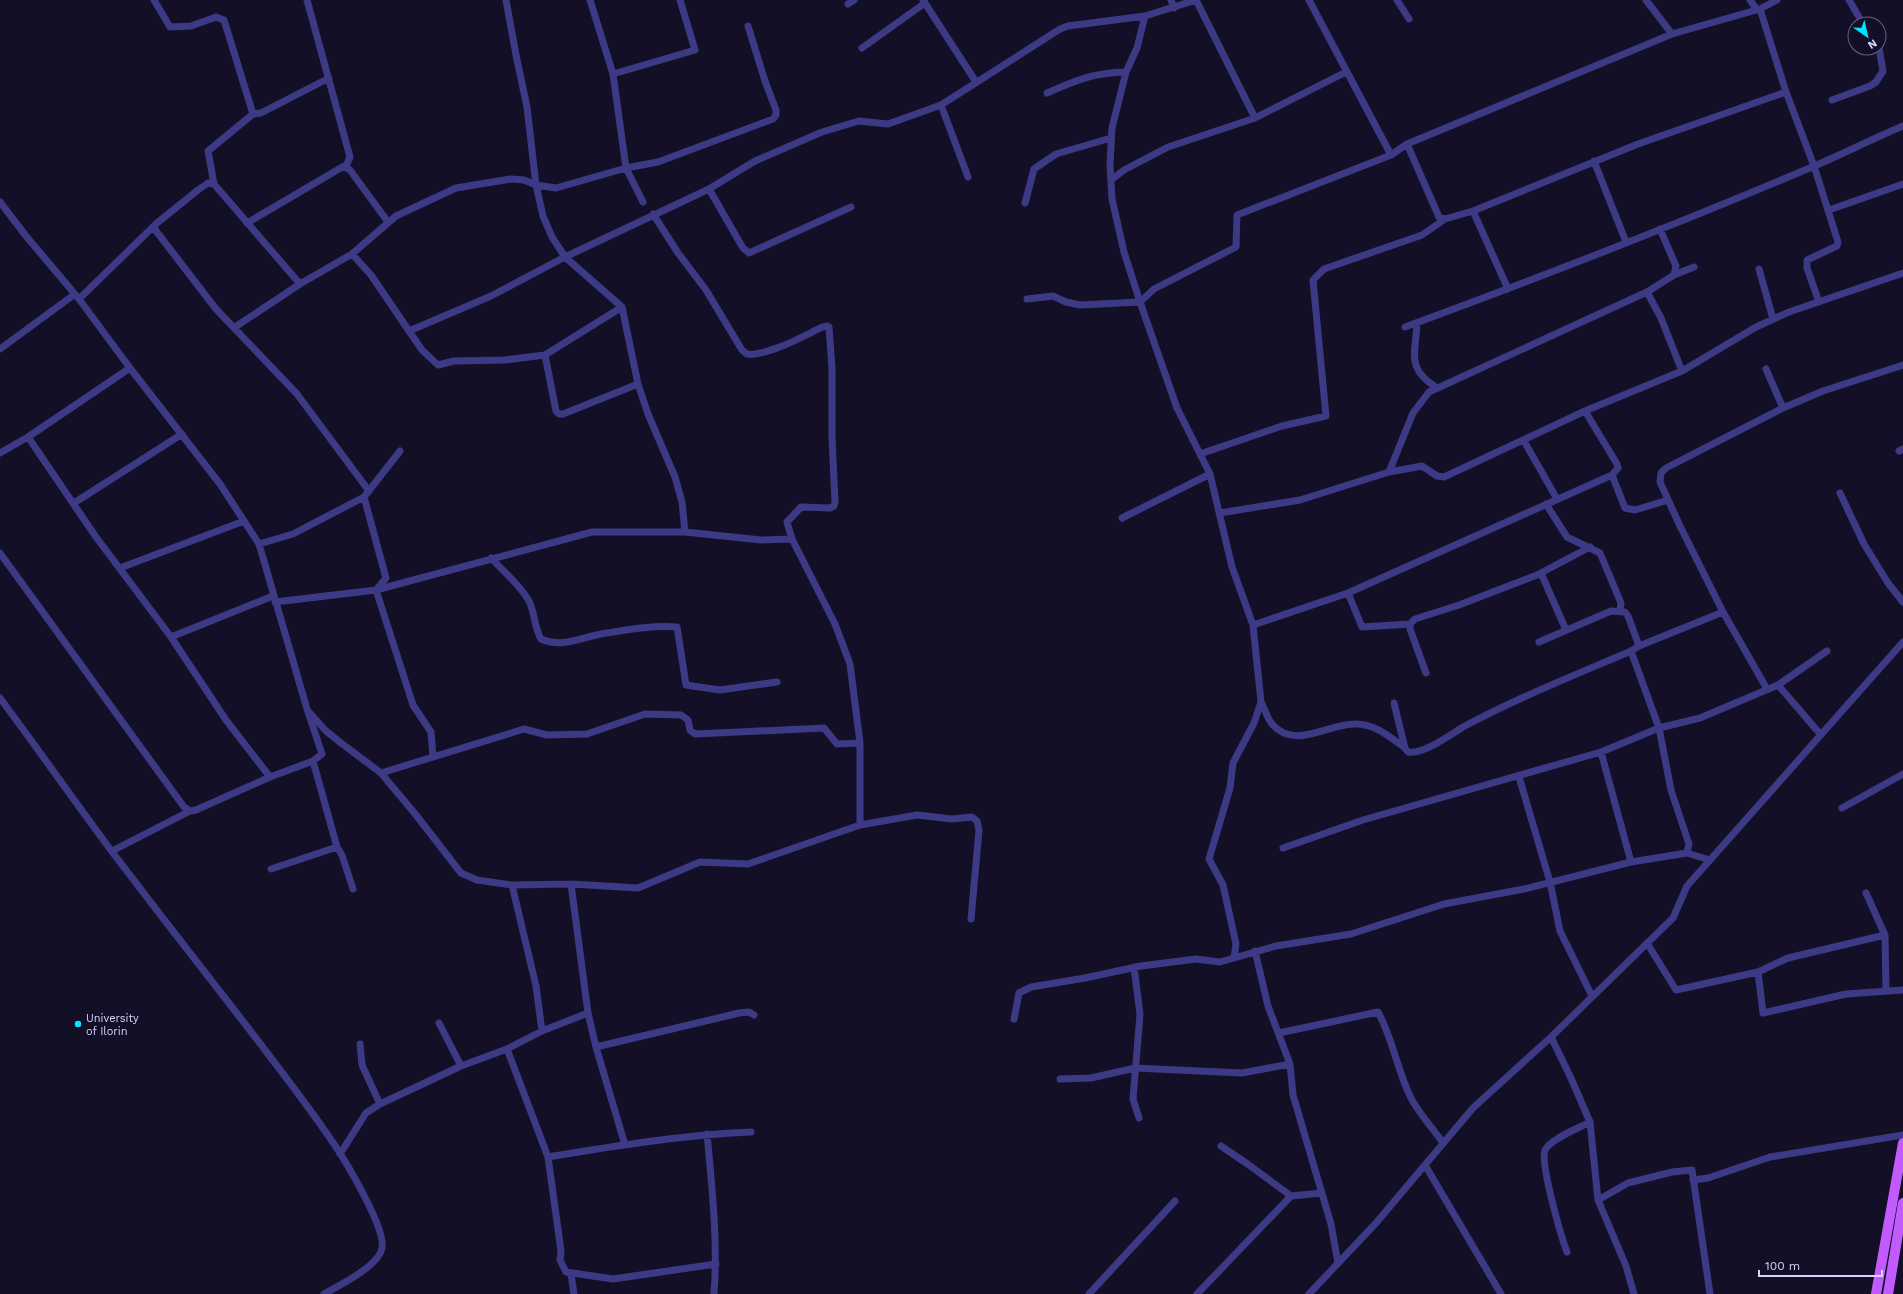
<svg xmlns="http://www.w3.org/2000/svg" width="1903" height="1294" viewBox="0 0 1903 1294" font-family="'Work Sans',sans-serif">
	<rect width="100%" height="100%" fill="#130f26"/>
	<g fill="none" stroke-linecap="round" stroke-linejoin="round">
		<!-- minor -->
		<path stroke="#3d3a85" stroke-width="7" d="M154,0l16,27 21,-1 25,-9 8,3 29,94
			M307,0l43,157 -4,9
			M506,0l10,55 11,52 9,78 7,31 9,21 13,20 57,50 16,77 10,30 27,63 7,25 3,30
			M590,0l23,74 13,94 17,34
			M923,0l53,82
			M1171,0l3,8
			M1196,0l59,118
			M1309,0l82,155
			M1397,0l12,19
			M1646,0l26,34
			M1750,0l7,10
			M1849,0l14,24
			M848,4l6,-4
			M1760,9l26,83 28,74 24,76 -1,4 -30,14v8l12,34
			M1145,16l-8,32 -11,24 -14,56 -2,37 2,34 12,53 16,50 37,106 33,66 22,93 21,58 8,77 -7,21 -21,40 -3,25 -21,71 14,26 13,59 -2,14
			M862,48l63,-45
			M613,74l82,-24 -15,-50
			M1047,93c30,-13 45,-20 79,-21
			M1832,100l38,-14 6,-4 7,-11 -4,-23
			M941,105l27,72
			M1407,144l32,73 6,2 28,-8 165,-67 148,-52
			M1594,161l32,81
			M1111,180l13,-10 44,-23 87,-29 91,-46
			M214,184l-6,-33 45,-37 8,-1 68,-35
			M709,189l34,59 6,5 102,-46
			M0,202l26,34 53,63 51,69 90,116 39,60 48,165 15,45 -9,7 -43,16 -74,33 -6,1 -78,40
			M1025,203l9,-34 22,-15 55,-16
			M1829,210l74,-26
			M1473,211l35,78
			M653,214l25,39 28,37 36,60 5,4c12,3 46,-12 57,-18 8,-3 15,-9 23,-10l2,1 3,41v70l3,64 -1,4 -4,2 -29,-1 -14,15 5,17 43,85 15,40 10,79v82
			M247,223l97,-57 6,4 38,52
			M153,227l63,82 81,85 72,97
			M352,254l19,21 51,75 16,15 16,-4 51,-1 40,-5 77,-48
			M1759,269l14,50
			M1674,275l20,-8
			M300,284l52,-30 44,-38 60,-28 55,-9 13,1 12,5 20,3 70,-20 32,-6 115,-43 3,-4v-5l-11,-29 -17,-55
			M1647,292l14,26 21,53
			M79,299l78,-76 41,-33 10,-7 6,1 86,100 -65,43
			M1027,299l26,-3 13,6 14,3 60,-3 14,-13 82,-42 1,-32 154,-60 16,-11 265,-110 88,-25 17,-9
			M1417,323c-1,30 -12,45 20,65
			M1405,327c136,-50 273,-103 407,-160 31,-13 60,-28 91,-41
			M409,331l82,-35 74,-39 144,-68 46,-28 67,-29 37,-11 29,3 53,-19 119,-76 8,-3 77,-10 51,-16
			M0,349l75,-55
			M545,355l11,56 3,3h4l75,-30
			M1766,369l17,39
			M28,437l68,100 75,100 55,83 44,57
			M1524,441l33,58
			M1899,451l4,-2
			M0,453l28,-16 102,-69
			M1200,454l82,-28 44,-10 -13,-136 11,-11 98,-34 23,-16
			M1389,472l24,-59 16,-21 218,-100 27,-17 2,-9 -16,-37
			M1612,475l13,33 10,2 33,-10
			M1840,493l24,51 24,39 15,19
			M364,497l22,81 -10,12 37,115 18,27 2,25
			M74,503l108,-69
			M1546,504l21,33 33,16 21,50 -1,8
			M1220,513l80,-13 89,-28 33,-6 15,10 7,1 141,-66 97,-40 74,-44 33,-15 114,-39
			M1122,518l88,-44
			M259,544l34,-10 71,-37 36,-46
			M0,553l184,254 6,4
			M491,558c12,13 29,27 38,43 6,12 5,26 12,38 20,9 39,-1 60,-5 25,-4 51,-9 76,-7l9,58 34,5 57,-8
			M120,568l124,-47
			M1541,573l25,57
			M1348,593l14,34 48,-3
			M275,602l101,-12 216,-58h93l76,8 31,-1
			M1253,625l95,-32 264,-118 6,-7 -1,-4 -32,-53
			M171,637l102,-41
			M1539,642l72,-31 14,1 3,4 11,30
			M1631,651l28,77 12,62 18,54 -2,9
			M1426,673l-16,-44v-5l5,-5 44,-14 78,-30 53,-28
			M1778,685l43,50
			M1767,689l-44,-77 -43,-86 -20,-44 1,-9 5,-5 117,-60 40,-17 80,-26
			M0,698c38,51 75,104 113,155 45,59 90,117 136,176 31,41 63,81 91,124 11,18 46,77 42,95 -3,18 -42,37 -58,46
			M1261,702c4,7 6,16 11,22 23,27 56,-1 84,0 19,0 34,13 49,24
			M1394,703l11,45 3,4c15,3 42,-17 55,-25 54,-29 112,-52 168,-76l8,-5 84,-34
			M308,711l18,20 15,12 40,30 35,42 45,58 16,7 35,5 59,-1 67,4 62,-26 48,2 112,-39 57,-10 35,4 20,-2 5,4 2,9 -8,89
			M1601,752l30,110
			M313,761l24,86 5,8 11,34
			M381,773l143,-44 23,6 40,-1 58,-20 36,1 7,5 2,10 5,4 129,-6 13,16 23,-1
			M1519,777l31,105 10,49 32,65
			M1842,808l61,-34
			M1283,848l80,-28 238,-68 58,-24 41,-10 78,-33 49,-34
			M271,869l66,-22
			M571,884l17,129 8,34 29,98
			M512,885l24,101 6,45
			M1866,893l19,42 1,55
			M1885,935l-97,23 -30,14 5,41 83,-19 57,-4
			M1647,943l29,47 82,-18
			M1255,951l13,55 22,58 3,31 38,129 7,39
			M1134,967l6,47 -7,85 6,19
			M1014,1019l5,-26 12,-6 54,-9 56,-12 55,-7 24,3 56,-16 75,-12 93,-30 80,-15 107,-27 56,-9 23,7
			M439,1023l22,43
			M1279,1033l99,-21c15,27 19,58 33,86 8,16 22,30 32,45
			M1551,1037l19,39 20,46 8,78 28,66 8,28
			M360,1044l2,21 18,39
			M596,1047l143,-34 10,-1 5,3
			M507,1049l41,108 13,94 -1,9 6,12 47,7 103,-15
			M1060,1079l31,-1 44,-10 107,5 48,-9
			M707,1134c5,53 11,107 7,160
			M340,1154l26,-41 14,-9 81,-38 46,-17 35,-18 46,-18
			M548,1157c67,-11 134,-22 203,-25
			M1425,1165l76,129
			M1693,1180l15,-2 62,-21 133,-22
			M1291,1196l31,-3
			M1598,1200l30,-17 44,-11 20,-2 18,124
			M1567,1252c-6,-16 -27,-88 -22,-102 5,-11 34,-22 45,-28
			M571,1274l3,20
			M1089,1294l86,-93
			M1197,1294l94,-98 -42,-31 -28,-19
			M1309,1294l67,-71 97,-115 78,-71 122,-119 14,-32 216,-244"/>
		<!-- primary -->
		<path stroke="#c25bff" stroke-width="10" d="M1876,1294l27,-151
			M1888,1294l15,-91"/>
	</g>
	<!-- markers -->
	<circle fill="#00e5ff" stroke="#130f26" stroke-width="1.5" cx="78" cy="1024" r="4"/>
	<g text-anchor="middle" dominant-baseline="central" stroke-width="3" stroke-linejoin="round" paint-order="stroke">
		<!-- poi labels -->
		<g font-size="11" fill="#d9d4ff" stroke="#130f26" text-anchor="start">
			<text x="86" y="1018">University<tspan x="86" dy="13">of Ilorin</tspan></text>
		</g>
	</g>
	<!-- north arrow -->
	<g transform="translate(1867 36) rotate(146)"><circle r="19" fill="#130f26" stroke="#625e7d"/>
	<path d="M0-3L7 15L0 10L-7 15Z" fill="#00e5ff"/>
	<text y="-6" font-size="11" font-weight="bold" text-anchor="middle" fill="#d9d4ff">N</text>
	</g>
	<!-- scale -->
	<path d="M1759 1270v6h123v-6" fill="none" stroke="#d9d4ff" stroke-width="2"/>
	<text x="1765" y="1270" font-size="12" fill="#d9d4ff" stroke="#130f26" stroke-width="3" paint-order="stroke">100 m</text>
</svg>
